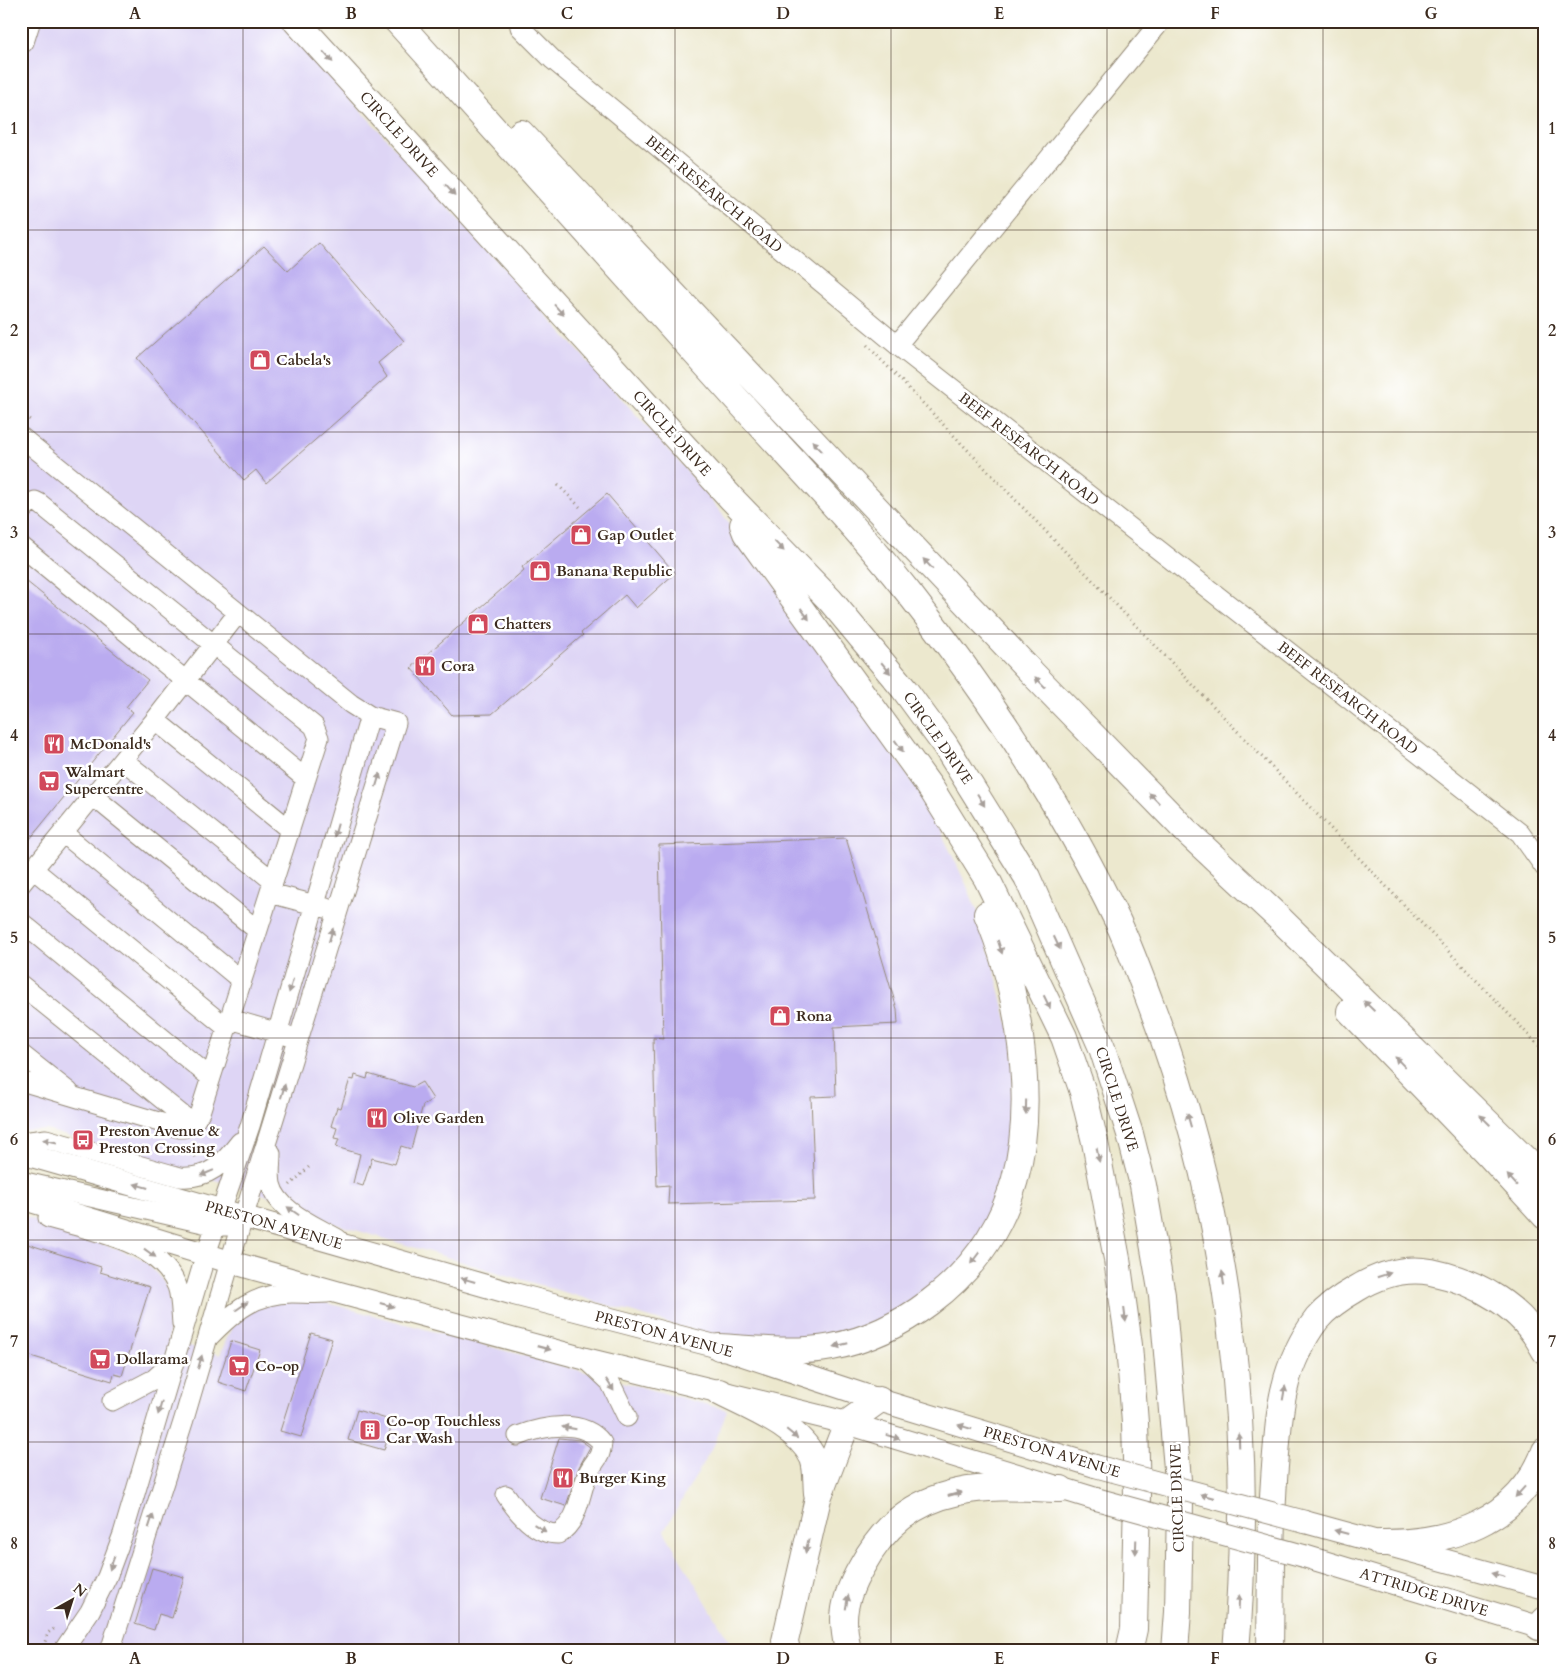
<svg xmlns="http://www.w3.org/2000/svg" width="1566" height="1672" viewBox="0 0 1566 1672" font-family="Cardo,serif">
	<rect width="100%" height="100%" fill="#fff"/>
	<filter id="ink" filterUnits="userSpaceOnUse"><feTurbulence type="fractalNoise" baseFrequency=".02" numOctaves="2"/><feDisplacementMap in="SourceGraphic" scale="10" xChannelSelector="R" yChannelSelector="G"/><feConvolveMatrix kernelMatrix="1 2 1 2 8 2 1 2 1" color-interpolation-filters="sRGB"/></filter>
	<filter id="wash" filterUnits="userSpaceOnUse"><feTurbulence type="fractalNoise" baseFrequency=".0096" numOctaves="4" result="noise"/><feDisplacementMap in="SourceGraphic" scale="20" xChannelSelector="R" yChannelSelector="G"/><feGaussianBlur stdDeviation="1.12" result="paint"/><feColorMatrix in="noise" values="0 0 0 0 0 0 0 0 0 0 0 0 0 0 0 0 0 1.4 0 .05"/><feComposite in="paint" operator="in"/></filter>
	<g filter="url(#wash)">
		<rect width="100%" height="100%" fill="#ece8ce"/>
		<!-- built -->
		<path fill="#ded5f5" d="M33,21h247l407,450 57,70 182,260 40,83 17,41 32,126 -7,133 -48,83 -101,68 -120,6 -58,-14 -352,-105 -37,-19 -245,-73 -26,1v-1072z
			M21,1215l113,40 12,7 17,19 5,11 2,14 -2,34 52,15 10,-24 18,-24 57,-10 422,113 -12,33 -51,88 71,120h-714z"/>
		<g id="blocks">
			<!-- building -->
			<path fill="#baabf0" d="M319,243l85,98 -26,22 9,14 -121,106 -10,-13 -12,10 -107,-122 127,-112 24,25z
				M607,494l68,79 -39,35 -11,-13 -44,38 2,2 -91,79 -40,1 -41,-47 113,-98 -2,-3z
				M21,577l127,103 -22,27 7,5 -112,138z
				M846,838l51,171 1,15 -64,3 2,69 -25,1 4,103 -147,4 1,-19 -12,1 -4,-148 10,1 -4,-194z
				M368,1074l45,13 9,-5 11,17 -10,6 -12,44 -10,-3 -6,18 -23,-6 -9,28 -10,-3 7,-29 -24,-7 3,-8 -5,-1 3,-10 -6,-2 6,-19 4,1 9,-29 4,1 1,-5 12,4z
				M21,1242l80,25 -1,5 50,15 -28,89 -8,-2 -2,7 -91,-28z
				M311,1333l21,6 -31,98 -21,-6z
				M231,1341l29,9 -14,41 -28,-9z
				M357,1410l36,11 -9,29 -36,-10z
				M559,1438l21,2 10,7 -11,20 -13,39 -26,-8z
				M152,1568l32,9 -12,41 -13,-4 -5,16 -19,-6z"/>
		</g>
	</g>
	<g filter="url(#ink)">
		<use href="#blocks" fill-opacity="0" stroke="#948976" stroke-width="1"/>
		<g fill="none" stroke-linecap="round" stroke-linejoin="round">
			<!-- minor casing -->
			<g stroke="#948976" stroke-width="21">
				<path id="minor" d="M519,21l1,6 33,33 344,285 623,488 25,35
					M897,345l264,-324
					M21,437l330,267 19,12 26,7 -159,515 -53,181 -74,232
					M21,512l6,-7 8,-4 4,2 275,223 5,12 -119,374c-5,10 -9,16 -21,16l-158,-47
					M21,546l285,233
					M155,720l83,-107
					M123,760l150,121
					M93,796l164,134
					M63,833l179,148
					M33,869l194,159
					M21,884l134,-164 134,109
					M270,893l56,15
					M21,922l190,156
					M21,985l172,139
					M230,1019l59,17
					M21,1054l48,38
					M21,1142l25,-3 134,38c29,2 43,-13 60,-35
					M271,1153c0,10 -2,20 0,31 6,27 45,42 67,55
					M21,1181l195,45h11
					M48,1218c43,13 110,22 129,68 4,11 4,27 5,38
					M209,1337c24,-25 46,-44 83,-44 11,0 23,1 35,0
					M586,1359l24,23 17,35
					M112,1401l42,-22 20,-18 32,-107 44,-128 120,-410
					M506,1495c12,18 29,39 52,39 22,-13 21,-42 31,-63 7,-13 11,-11 13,-28 -19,-25 -59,-17 -84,-7
					M63,1651l27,-40 17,-34 16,-43 51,-172"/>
			</g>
			<!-- major casing -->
			<g stroke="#948976" stroke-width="24">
				<path id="major" d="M21,1153l493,141 205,53 160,53 216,66
					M21,1198l209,64 110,31 246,66 261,64 249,76
					M1305,1522l240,66
					M1304,1556l241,73"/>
			</g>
			<!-- highway casing -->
			<g stroke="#948976" stroke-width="28">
				<path id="highway" d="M296,21l436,478 98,101 74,89 41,56 82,132 75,171 28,86 13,51 19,110 18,208 -2,109 -3,39
					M397,21c109,121 218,242 326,363 61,68 128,136 185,208 80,102 154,212 210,330 12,26 22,53 32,80 79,206 105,429 86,649
					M21,40l6,-19
					M521,133l513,542 154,158 91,85 266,261
					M743,525l3,8 186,257 55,89 77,158 19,55 12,50 22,117 12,86 6,78 2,72 -3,134 -5,22
					M1350,1011l140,145 55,60
					M719,1347c37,2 75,7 113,0 36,-7 69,-23 98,-45 91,-68 105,-166 89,-272 -6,-40 -16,-79 -32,-116
					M719,1392c29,15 80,34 94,66 4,10 3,25 4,35
					M1380,1543c68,1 139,-21 165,-92
					M1539,1627l6,-7
					M787,1651l-2,-10 33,-143 29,-75 32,-23
					M848,1651c-2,-10 -4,-21 -4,-31 0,-19 8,-37 18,-54 22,-40 50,-64 96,-74 33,-7 69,-4 103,-3
					M1270,1651c1,-66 0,-131 6,-197 2,-22 3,-45 9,-67 5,-23 18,-50 32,-68 11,-13 25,-22 39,-30 23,-14 47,-22 75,-17 48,10 91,35 114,79"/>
			</g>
			<!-- path -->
			<path stroke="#948976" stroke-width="3" stroke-dasharray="1 4" stroke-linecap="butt" d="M867,345l678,707
				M21,413l9,7
				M558,485l24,24
				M195,1142l-2,11 4,6
				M290,1185l20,-19
				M42,1651l6,-18 7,-5"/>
			<!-- minor -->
			<use href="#minor" stroke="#fff" stroke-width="19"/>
			<!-- major -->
			<use href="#major" stroke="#fff" stroke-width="22"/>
			<!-- highway -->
			<use href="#highway" stroke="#fff" stroke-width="26"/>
			<!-- major-bridge casing -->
			<g stroke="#948976" stroke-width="24" stroke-linecap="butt">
				<path id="major-bridge" d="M1095,1466l210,56
					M1096,1499l208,57"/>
			</g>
			<!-- major-bridge -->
			<use href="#major-bridge" stroke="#fff" stroke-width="22"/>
		</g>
		<!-- one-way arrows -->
		<defs><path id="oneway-solid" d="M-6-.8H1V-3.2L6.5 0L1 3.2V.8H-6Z" transform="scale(1.25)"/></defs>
		<g fill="#a79f9a">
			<use href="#oneway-solid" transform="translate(328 57) rotate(48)"/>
			<use href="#oneway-solid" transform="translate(450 190) rotate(48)"/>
			<use href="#oneway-solid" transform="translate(559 310) rotate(48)"/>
			<use href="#oneway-solid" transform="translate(817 446) rotate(-133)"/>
			<use href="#oneway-solid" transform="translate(779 546) rotate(46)"/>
			<use href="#oneway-solid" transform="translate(928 564) rotate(-133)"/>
			<use href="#oneway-solid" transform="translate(805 614) rotate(54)"/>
			<use href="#oneway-solid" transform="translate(886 668) rotate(50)"/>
			<use href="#oneway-solid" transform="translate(1040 682) rotate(-134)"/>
			<use href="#oneway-solid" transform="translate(899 746) rotate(54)"/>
			<use href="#oneway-solid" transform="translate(378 780) rotate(-73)"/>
			<use href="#oneway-solid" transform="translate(1154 798) rotate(-134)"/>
			<use href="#oneway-solid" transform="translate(981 800) rotate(59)"/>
			<use href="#oneway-solid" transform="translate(336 830) rotate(106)"/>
			<use href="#oneway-solid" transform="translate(331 935) rotate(-73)"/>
			<use href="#oneway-solid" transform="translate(1057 943) rotate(65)"/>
			<use href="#oneway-solid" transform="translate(1000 947) rotate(72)"/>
			<use href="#oneway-solid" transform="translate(291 986) rotate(106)"/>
			<use href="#oneway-solid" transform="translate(1047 1002) rotate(64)"/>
			<use href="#oneway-solid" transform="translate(1369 1006) rotate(-136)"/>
			<use href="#oneway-solid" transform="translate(1400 1062) rotate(-134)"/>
			<use href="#oneway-solid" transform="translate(283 1091) rotate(-74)"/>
			<use href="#oneway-solid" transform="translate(1026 1107) rotate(91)"/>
			<use href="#oneway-solid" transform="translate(1189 1120) rotate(-106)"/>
			<use href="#oneway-solid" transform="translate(1485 1120) rotate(-135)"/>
			<use href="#oneway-solid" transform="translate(50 1141) rotate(-168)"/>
			<use href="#oneway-solid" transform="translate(1098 1155) rotate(79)"/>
			<use href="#oneway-solid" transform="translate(207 1173) rotate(157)"/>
			<use href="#oneway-solid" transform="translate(1512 1180) rotate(-132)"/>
			<use href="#oneway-solid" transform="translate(141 1186) rotate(-164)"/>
			<use href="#oneway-solid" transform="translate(293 1211) rotate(-145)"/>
			<use href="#oneway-solid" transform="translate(150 1253) rotate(36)"/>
			<use href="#oneway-solid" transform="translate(975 1258) rotate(127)"/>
			<use href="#oneway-solid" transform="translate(1384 1275) rotate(-17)"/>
			<use href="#oneway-solid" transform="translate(1223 1278) rotate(-98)"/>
			<use href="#oneway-solid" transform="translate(468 1280) rotate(-164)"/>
			<use href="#oneway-solid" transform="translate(387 1305) rotate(15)"/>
			<use href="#oneway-solid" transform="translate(242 1306) rotate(-35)"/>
			<use href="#oneway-solid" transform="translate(1125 1315) rotate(83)"/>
			<use href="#oneway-solid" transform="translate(841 1345) rotate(166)"/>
			<use href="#oneway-solid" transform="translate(544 1348) rotate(15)"/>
			<use href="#oneway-solid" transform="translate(200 1362) rotate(-74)"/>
			<use href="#oneway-solid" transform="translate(610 1385) rotate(57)"/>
			<use href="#oneway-solid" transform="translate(1284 1393) rotate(-80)"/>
			<use href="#oneway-solid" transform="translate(160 1408) rotate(106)"/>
			<use href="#oneway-solid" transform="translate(965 1427) rotate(-163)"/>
			<use href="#oneway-solid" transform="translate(569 1428) rotate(-171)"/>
			<use href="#oneway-solid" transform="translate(792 1434) rotate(40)"/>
			<use href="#oneway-solid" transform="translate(893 1437) rotate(17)"/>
			<use href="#oneway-solid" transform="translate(1239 1440) rotate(-92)"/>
			<use href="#oneway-solid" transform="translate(1520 1492) rotate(132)"/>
			<use href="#oneway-solid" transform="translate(955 1494) rotate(-15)"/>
			<use href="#oneway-solid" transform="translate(1207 1496) rotate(-165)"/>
			<use href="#oneway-solid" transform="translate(151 1521) rotate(-72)"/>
			<use href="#oneway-solid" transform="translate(540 1528) rotate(31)"/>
			<use href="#oneway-solid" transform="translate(1341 1532) rotate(-165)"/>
			<use href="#oneway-solid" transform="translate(807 1546) rotate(103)"/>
			<use href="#oneway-solid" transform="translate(1136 1547) rotate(92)"/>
			<use href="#oneway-solid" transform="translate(112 1563) rotate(110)"/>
			<use href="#oneway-solid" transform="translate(1498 1575) rotate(-165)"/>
			<use href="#oneway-solid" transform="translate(847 1602) rotate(-80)"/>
			<use href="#oneway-solid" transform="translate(1239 1602) rotate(-87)"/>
		</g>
	</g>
	<!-- grid -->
	<path fill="none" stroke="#3b2a1e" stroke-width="1" stroke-opacity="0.55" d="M243,21v1630M459,21v1630M675,21v1630M891,21v1630M1107,21v1630M1323,21v1630M21,230h1524M21,432h1524M21,634h1524M21,836h1524M21,1038h1524M21,1240h1524M21,1442h1524"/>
	<!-- icons -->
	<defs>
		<g id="shop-square" transform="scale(1.125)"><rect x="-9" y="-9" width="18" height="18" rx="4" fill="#d1495b" stroke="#fff"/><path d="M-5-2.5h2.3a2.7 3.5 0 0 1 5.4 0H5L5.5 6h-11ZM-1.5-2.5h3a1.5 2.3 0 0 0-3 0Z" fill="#fff"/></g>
		<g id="restaurant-square" transform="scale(1.125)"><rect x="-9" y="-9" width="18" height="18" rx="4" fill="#d1495b" stroke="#fff"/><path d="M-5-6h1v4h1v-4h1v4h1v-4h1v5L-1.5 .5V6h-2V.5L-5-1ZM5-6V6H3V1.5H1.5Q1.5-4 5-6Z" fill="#fff"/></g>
		<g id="supermarket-square" transform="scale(1.125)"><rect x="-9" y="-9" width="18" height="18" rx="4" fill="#d1495b" stroke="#fff"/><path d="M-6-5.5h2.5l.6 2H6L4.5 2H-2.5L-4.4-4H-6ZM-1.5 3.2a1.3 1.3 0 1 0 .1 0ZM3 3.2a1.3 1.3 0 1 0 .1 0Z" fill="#fff"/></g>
		<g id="bus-square" transform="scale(1.125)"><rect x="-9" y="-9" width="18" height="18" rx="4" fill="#d1495b" stroke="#fff"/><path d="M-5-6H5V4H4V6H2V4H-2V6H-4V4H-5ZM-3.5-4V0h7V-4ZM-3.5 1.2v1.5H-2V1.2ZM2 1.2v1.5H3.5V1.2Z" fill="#fff"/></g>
		<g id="building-square" transform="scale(1.125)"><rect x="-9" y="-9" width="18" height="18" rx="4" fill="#d1495b" stroke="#fff"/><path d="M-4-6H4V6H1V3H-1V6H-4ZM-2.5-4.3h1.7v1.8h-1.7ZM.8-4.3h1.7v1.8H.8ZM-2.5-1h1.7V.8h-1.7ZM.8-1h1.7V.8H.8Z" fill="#fff"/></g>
	</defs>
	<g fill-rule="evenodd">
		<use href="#shop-square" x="260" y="360"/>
		<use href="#shop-square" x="581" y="535"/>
		<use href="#shop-square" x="540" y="571"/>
		<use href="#shop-square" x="478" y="624"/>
		<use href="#restaurant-square" x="425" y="666"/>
		<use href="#restaurant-square" x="54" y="744"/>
		<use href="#supermarket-square" x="49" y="781"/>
		<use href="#shop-square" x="780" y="1016"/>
		<use href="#restaurant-square" x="377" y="1118"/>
		<use href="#bus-square" x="83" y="1140"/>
		<use href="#supermarket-square" x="100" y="1359"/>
		<use href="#supermarket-square" x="239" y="1366"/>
		<use href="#building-square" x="370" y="1430"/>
		<use href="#restaurant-square" x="563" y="1478"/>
	</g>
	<g text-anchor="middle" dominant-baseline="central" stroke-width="5" stroke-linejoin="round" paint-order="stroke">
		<!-- street labels -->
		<g font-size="15" fill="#3b2a1e" stroke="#fff">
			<text transform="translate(399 134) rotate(48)">CIRCLE DRIVE</text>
			<text transform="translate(714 194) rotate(40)">BEEF RESEARCH ROAD</text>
			<text transform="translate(672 433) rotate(48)">CIRCLE DRIVE</text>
			<text transform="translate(1029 449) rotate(38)">BEEF RESEARCH ROAD</text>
			<text transform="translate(1348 698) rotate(38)">BEEF RESEARCH ROAD</text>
			<text transform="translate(938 738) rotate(55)">CIRCLE DRIVE</text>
			<text transform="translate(1117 1099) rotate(72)">CIRCLE DRIVE</text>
			<text transform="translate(274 1225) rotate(16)">PRESTON AVENUE</text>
			<text transform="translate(664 1334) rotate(15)">PRESTON AVENUE</text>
			<text transform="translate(1052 1452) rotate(17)">PRESTON AVENUE</text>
			<text transform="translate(1177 1498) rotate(-92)">CIRCLE DRIVE</text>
			<text transform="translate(1424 1592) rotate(17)">ATTRIDGE DRIVE</text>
		</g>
		<!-- poi labels -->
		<g font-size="15" font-weight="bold" fill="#3b2a1e" stroke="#fff" text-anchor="start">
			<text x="276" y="360">Cabela's</text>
			<text x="597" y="535">Gap Outlet</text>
			<text x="556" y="571">Banana Republic</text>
			<text x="494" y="624">Chatters</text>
			<text x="441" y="666">Cora</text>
			<text x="70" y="744">McDonald's</text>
			<text x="65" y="772">Walmart<tspan x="65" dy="17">Supercentre</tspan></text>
			<text x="796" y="1016">Rona</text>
			<text x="393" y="1118">Olive Garden</text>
			<text x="99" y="1131">Preston Avenue &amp;<tspan x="99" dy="17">Preston Crossing</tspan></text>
			<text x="116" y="1359">Dollarama</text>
			<text x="255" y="1366">Co-op</text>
			<text x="386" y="1421">Co-op Touchless<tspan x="386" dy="17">Car Wash</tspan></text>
			<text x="579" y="1478">Burger King</text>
		</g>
	</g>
	<!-- margin -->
	<rect width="1566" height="1672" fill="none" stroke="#fff" stroke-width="55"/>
	<!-- north arrow -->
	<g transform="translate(72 1600) rotate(39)" stroke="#ffffff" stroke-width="4" paint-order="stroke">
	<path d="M0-4L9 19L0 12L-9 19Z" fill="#3b2a1e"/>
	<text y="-8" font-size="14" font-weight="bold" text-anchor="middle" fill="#3b2a1e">N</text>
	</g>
	<rect x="28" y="28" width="1510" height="1616" fill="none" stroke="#3b2a1e" stroke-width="2"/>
	<g font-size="16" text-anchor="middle" font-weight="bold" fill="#3b2a1e">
		<text x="135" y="19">A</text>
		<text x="351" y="19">B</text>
		<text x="567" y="19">C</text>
		<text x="783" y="19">D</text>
		<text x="999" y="19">E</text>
		<text x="1215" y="19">F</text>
		<text x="1431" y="19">G</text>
		<text x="14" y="134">1</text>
		<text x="1552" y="134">1</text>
		<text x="14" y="336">2</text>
		<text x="1552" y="336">2</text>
		<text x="14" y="538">3</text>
		<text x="1552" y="538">3</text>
		<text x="14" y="741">4</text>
		<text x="1552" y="741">4</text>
		<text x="14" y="943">5</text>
		<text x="1552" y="943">5</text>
		<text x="14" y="1145">6</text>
		<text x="1552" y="1145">6</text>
		<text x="14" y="1347">7</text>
		<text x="1552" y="1347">7</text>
		<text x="14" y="1549">8</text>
		<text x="1552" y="1549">8</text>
		<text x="135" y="1664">A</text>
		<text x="351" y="1664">B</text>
		<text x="567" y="1664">C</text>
		<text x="783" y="1664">D</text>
		<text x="999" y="1664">E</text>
		<text x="1215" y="1664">F</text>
		<text x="1431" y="1664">G</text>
	</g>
</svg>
